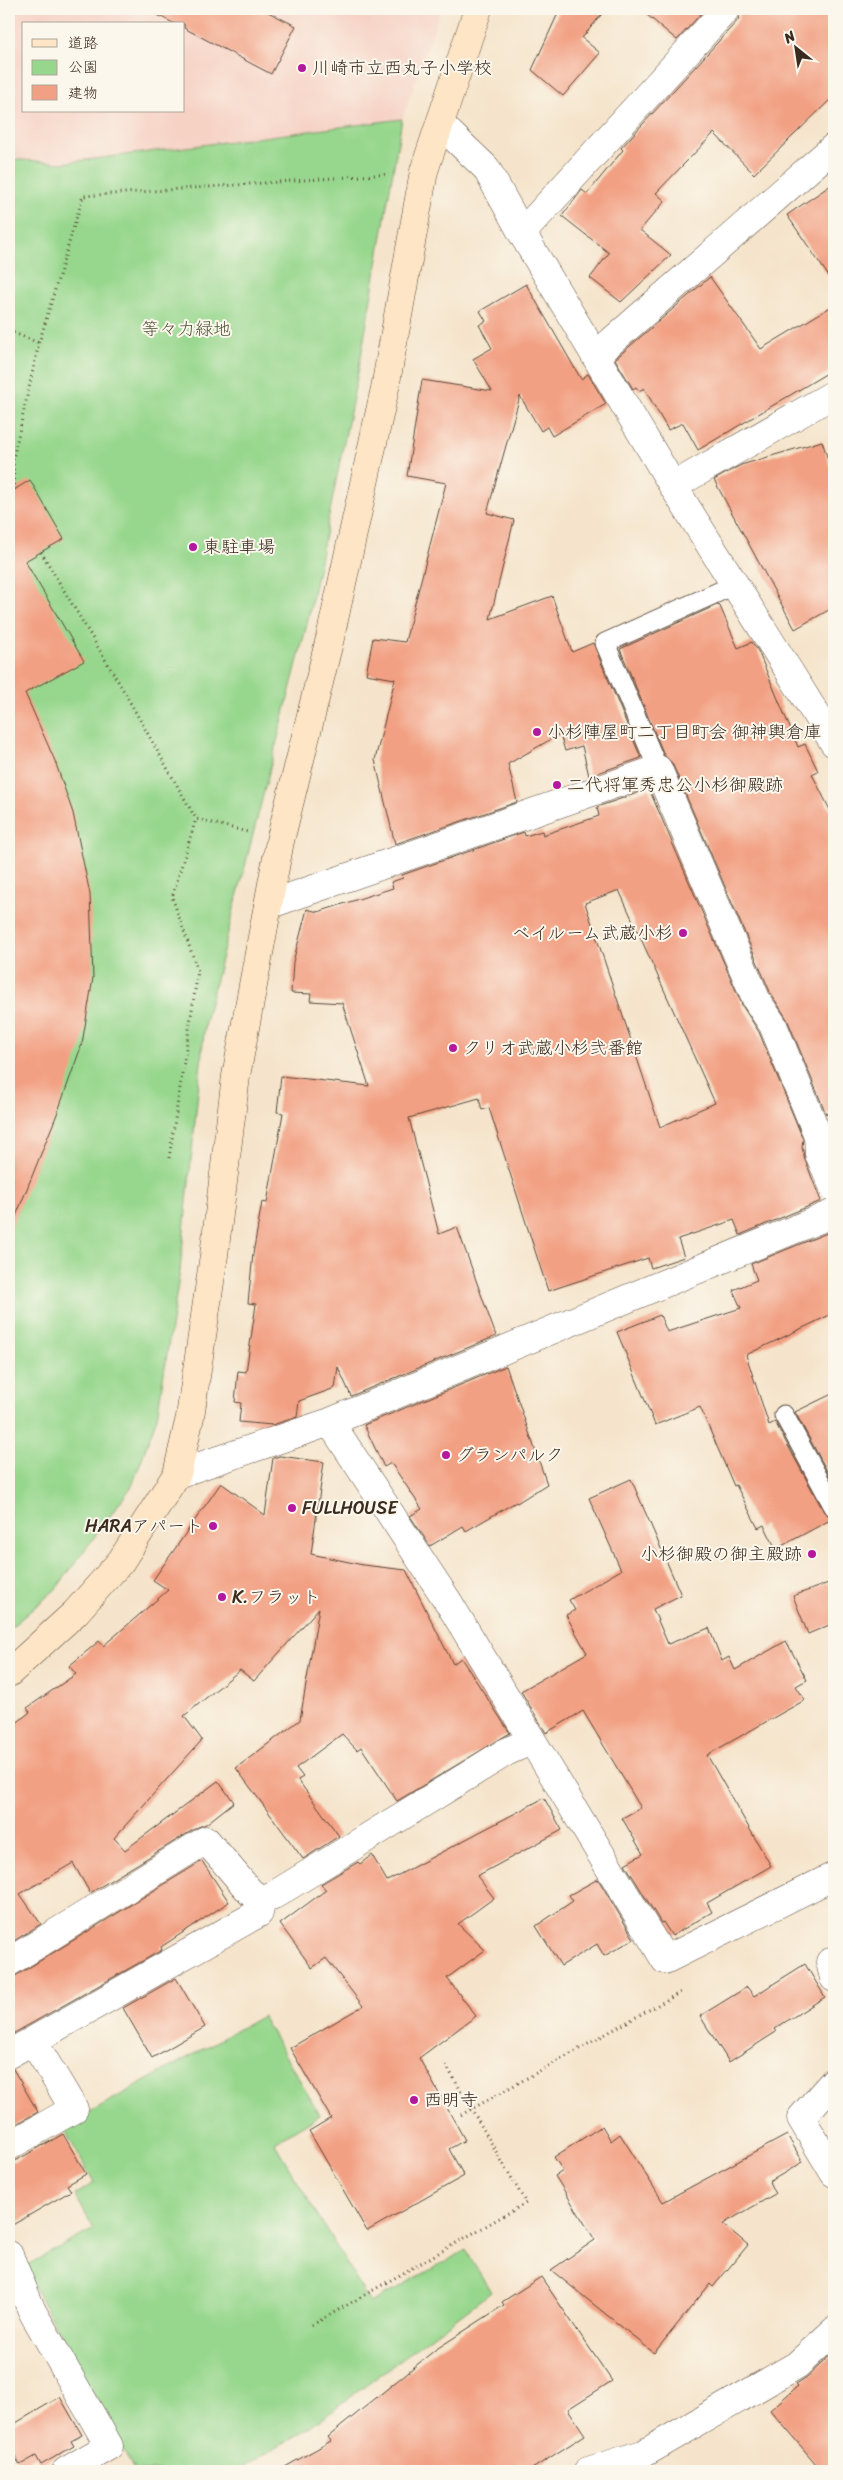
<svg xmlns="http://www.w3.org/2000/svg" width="843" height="2480" viewBox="0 0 843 2480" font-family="Sriracha,'Klee One',sans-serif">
	<rect width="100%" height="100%" fill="#fbf7ec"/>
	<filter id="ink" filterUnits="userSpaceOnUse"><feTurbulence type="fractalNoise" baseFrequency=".02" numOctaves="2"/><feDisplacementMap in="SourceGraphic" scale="10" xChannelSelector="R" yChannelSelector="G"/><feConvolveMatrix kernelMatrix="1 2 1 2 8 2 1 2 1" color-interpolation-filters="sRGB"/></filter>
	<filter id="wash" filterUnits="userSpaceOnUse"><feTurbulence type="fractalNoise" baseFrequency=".0096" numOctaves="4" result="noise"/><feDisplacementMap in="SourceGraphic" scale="20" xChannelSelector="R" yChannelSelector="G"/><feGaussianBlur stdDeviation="1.12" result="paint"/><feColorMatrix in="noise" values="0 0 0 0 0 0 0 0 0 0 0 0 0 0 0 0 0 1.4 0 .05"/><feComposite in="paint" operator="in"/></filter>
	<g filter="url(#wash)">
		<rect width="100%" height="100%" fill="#f5e4cb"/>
		<!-- built -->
		<path fill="#f6d2c5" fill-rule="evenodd" d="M9,9h432l-39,110 -339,44 -54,-4zM24,24h160v87h-160z"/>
		<!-- green -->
		<path fill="#97d78d" stroke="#698056" d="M402,119l-43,249 -52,256 -102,398 -25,249 -23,146 -25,69 -76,103 -47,40v-1470l54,4z
			M262,2016l58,99 -46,27 96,161 96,-53 25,42 -182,136 -72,43h-102l-112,-204 71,-38 -19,-34 19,-12 -31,-56z"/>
		<g id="blocks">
			<!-- building -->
			<path fill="#f2a083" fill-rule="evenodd" d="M146,9h116l34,17 -25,48 -87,-46v-4h-9z
				M560,9h46l-24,29 18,15 -37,43 -31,-26z
				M640,9h65l-28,31z
				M741,9h93v87l-80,78 -40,-41 -58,60 9,8 -25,29 31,25 -50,47 -31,-24 19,-25 -47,-37 20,-26 5,4 36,-44 -2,-2 117,-128z
				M834,183v101l-47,-69z
				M710,277l51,72 73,-44v64l-136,81 -15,-27 -15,7 -24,-42 -5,3 -3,-4 -3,2 -18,-30z
				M526,284l55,95 7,-5 18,30 -54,32 -5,-9 -6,4 -21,-35 -33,117 27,7 -24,99 62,-23 20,56 21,-9 48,115 -52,18 -7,-30 -17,5 -5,-17 -52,30 9,38 -122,42 -20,-84 20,-81 -29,-5 7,-36 32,4 41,-159 -39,-7 15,-96 70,11 -19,-32 19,-11 -13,-23 7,-4 -6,-10z
				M822,441l12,37v129l-39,22 -81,-149 27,-15z
				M30,480l34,59 -39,22 59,100 -59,32 30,68 18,52 17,81 3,84 -11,66 -25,70 -47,117 -1,-738z
				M719,604l19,44 14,-6 6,9 40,96 7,-3 13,27 -6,3 22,44v293l-8,3 -39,-95 -16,-25 -99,-231 -8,-8 -44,-106z
				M649,789l94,218 16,25 44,107 -1,8 3,13 16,41 -81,34 -6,-15 -56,19 6,18 -33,11 -3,-10 -100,33 -59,-183 -7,2 -3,-12 -70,20 30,116 18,-7 39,109 -145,60 -13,-29 -3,21 -36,13 -2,16 -25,8 -33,-3 2,-19 -6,-1 3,-31 8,1 10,-68 -8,-1 5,-49 9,-52 5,1 16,-90 -6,-1 4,-36 88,10 -27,-83 -32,-2 1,-7 -20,-1 2,-31 14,-53 11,3 75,-24 -2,-6 12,-4 -1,-3 122,-43 1,4 17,-5 1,4 56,-19 -2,-9zM619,890l96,213 -55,24 -75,-224z
				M832,1231l2,7v75l-88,42 23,70 6,-3 49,90 10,6 -58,31 -12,-24 -6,3 -22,-43 -2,1 -34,-79 -45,18 -38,-93 43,-17 7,17 74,-24 -8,-18 24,-10 -6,-16z
				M506,1366l41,118 -30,19 -1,-1 -50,29 -3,-5 -33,20 -20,-30 12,-7 -31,-46 -7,4 -20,-42z
				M834,1393v91l-39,-72z
				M280,1456l44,6 -13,92 52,11 43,5 47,94 8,-6 49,75 -113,68 -36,-54 -4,3 -15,-16 -46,34 7,9 -5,3 41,56 -36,23 -67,-91 64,-48 19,-112 -65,73 -14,-11 -56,46 18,24 -88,98 11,12 93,-69 16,21 -28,22 -8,3 -108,66 -17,-30 -53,31 21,30 -32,20v-215l21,-17 -3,-4 49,-34 -7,-8 30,-25 4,5 65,-56 -15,-10 68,-97 44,32 8,-57z
				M631,1479l50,116 -28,14 15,35 41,-16 13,33 7,-4 6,13 51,-29 21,39 -11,6 9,14 -98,55 64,111 -64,37 5,9 -40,24 -9,-14 -2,1 -36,-59 18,-10 -21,-36 19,-10 -58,-97 -37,22 -25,-42 66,-38 -21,-38 9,-5 -6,-10 52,-30 -32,-72z
				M834,1581v42l-26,11 -15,-38z
				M544,1798l18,32 -85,46 17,22 -36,26 27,26 -38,28 29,38 -57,42 46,82 -16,9 15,27 -97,55 -58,-100 22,-13 -41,-70 73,-42 -37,-48 -14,10 -32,-44 46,-34 -5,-6 37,-22 2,2 12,-9 15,26z
				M202,1861l27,41 -68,45 1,3 -153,86v-58l8,-3z
				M598,1879l36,60 -30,17 -7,-12 -36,22 -25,-40 37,-25 -4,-6z
				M805,1964l20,33 -51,32 2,3 -47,30 -29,-46 47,-29 7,9z
				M176,1978l29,49 -53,31 -29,-50z
				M13,2069l25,43 -29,16v-58z
				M602,2126l9,15 9,-7 43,68 124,-67 16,27 -34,20 6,12 -52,30 25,21 -35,42 -3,-3 -56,69 -103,-83 44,-30 -40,-64 8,-5 -9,-14z
				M63,2134l23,40 -19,11 4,6 -62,36v-65l8,-2z
				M541,2277l71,104 -44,28 17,26 -56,36h-251l53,-30 -3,-4 107,-87 69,-45 -2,-3z
				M834,2352v119h-12l-52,-61 28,-24 -2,-2 11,-7z
				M60,2397l22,38 -11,6 3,5 -33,19 -5,-9 -16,9 -11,-19v-19z"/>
		</g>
	</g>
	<g filter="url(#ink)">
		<use href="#blocks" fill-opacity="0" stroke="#574638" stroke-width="1"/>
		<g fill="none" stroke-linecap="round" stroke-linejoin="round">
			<!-- lane casing -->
			<g stroke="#574638" stroke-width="21">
				<path id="lane" d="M658,769l-53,-126 129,-58
					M784,1415l50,92"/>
			</g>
			<!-- street casing -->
			<g stroke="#574638" stroke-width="29">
				<path id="street" d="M440,124l46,44 36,65 151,253 161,257
					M522,233l204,-224
					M596,355l238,-208
					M673,486l161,-92
					M268,905l390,-136 99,232 16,24 45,111 1,18 15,34
					M330,1422l119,181 216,357 169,-84
					M177,1474l153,-52 504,-209
					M9,1962l197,-122 45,53 11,6 12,-4 232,-143 25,-11
					M830,1962l4,16
					M9,2054l250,-141 3,-14
					M834,2081l-33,37 33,55
					M9,2146l65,-37 -41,-68
					M9,2255l23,56 77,135 -43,25
					M588,2471l55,-17 154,-89 37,-34"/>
			</g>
			<!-- secondary casing -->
			<g stroke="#574638" stroke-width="29">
				<path id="secondary" d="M9,1673l66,-60 46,-52 56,-87 13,-57 24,-162 22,-179 44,-235 50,-203 55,-250 39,-217 54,-162"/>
			</g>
			<!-- path -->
			<path stroke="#574638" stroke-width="3" stroke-dasharray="1 4" stroke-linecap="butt" d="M9,331l30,12
				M14,490l-1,-31 26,-116 44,-147 306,-22
				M41,552l77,129 78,138 52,13
				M169,1158l29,-187 -26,-74 24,-78
				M461,2115l220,-123
				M312,2325l214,-122 -80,-138"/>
			<!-- lane -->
			<use href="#lane" stroke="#fff" stroke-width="19"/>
			<!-- street -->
			<use href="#street" stroke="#fff" stroke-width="28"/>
			<!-- secondary -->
			<use href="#secondary" stroke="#fde5c5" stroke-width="28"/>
		</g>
	</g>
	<!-- markers -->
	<g fill="#b5179e" stroke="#fbf7ec" stroke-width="2">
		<circle cx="302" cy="68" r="5"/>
		<circle cx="193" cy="547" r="5"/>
		<circle cx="537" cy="732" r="5"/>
		<circle cx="557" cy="785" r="5"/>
		<circle cx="683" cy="933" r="5"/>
		<circle cx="453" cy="1048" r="5"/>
		<circle cx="446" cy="1455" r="5"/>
		<circle cx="292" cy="1508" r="5"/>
		<circle cx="213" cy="1526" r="5"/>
		<circle cx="812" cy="1554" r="5"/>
		<circle cx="222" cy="1597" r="5"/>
		<circle cx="414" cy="2100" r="5"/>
	</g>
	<g text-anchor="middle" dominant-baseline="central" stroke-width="4" stroke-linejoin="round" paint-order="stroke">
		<!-- poi labels -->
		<g font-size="18" fill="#3b2a1e" stroke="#fbf7ec" text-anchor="start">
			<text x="312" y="68">川崎市立西丸子小学校</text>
			<text x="203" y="547">東駐車場</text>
			<text x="547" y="732">小杉陣屋町二丁目町会 御神輿倉庫</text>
			<text x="567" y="785">二代将軍秀忠公小杉御殿跡</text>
			<text x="673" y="933" text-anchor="end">ベイルーム武蔵小杉</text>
			<text x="463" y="1048">クリオ武蔵小杉弐番館</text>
			<text x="456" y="1455">グランパルク</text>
			<text x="302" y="1508">FULLHOUSE</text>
			<text x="203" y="1526" text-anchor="end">HARAアパート</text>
			<text x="802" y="1554" text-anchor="end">小杉御殿の御主殿跡</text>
			<text x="232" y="1597">K.フラット</text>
			<text x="424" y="2100">西明寺</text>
		</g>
		<!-- park labels -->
		<g font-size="18" fill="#52553a" stroke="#fbf7ec">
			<text x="186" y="329">等々力緑地</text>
		</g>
	</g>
	<!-- margin -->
	<rect width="843" height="2480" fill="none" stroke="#fbf7ec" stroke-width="30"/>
	<!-- legend -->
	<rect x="22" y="22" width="162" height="90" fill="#fbf7ec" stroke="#aea59a"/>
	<rect x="32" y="39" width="25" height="8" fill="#fde5c5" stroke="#aea59a"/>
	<text x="68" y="48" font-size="15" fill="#3b2a1e">道路</text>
	<rect x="32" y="60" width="25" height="15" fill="#97d78d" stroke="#aea59a"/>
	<text x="68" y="72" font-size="15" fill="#3b2a1e">公園</text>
	<rect x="32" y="85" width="25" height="15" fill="#f2a083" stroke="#aea59a"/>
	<text x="68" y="98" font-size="15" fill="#3b2a1e">建物</text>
	<!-- north arrow -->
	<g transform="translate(796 48) rotate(330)" stroke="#fbf7ec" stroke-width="4" paint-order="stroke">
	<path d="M0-4L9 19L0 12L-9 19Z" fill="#3b2a1e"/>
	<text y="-8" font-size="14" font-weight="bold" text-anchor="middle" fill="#3b2a1e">N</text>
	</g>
</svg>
